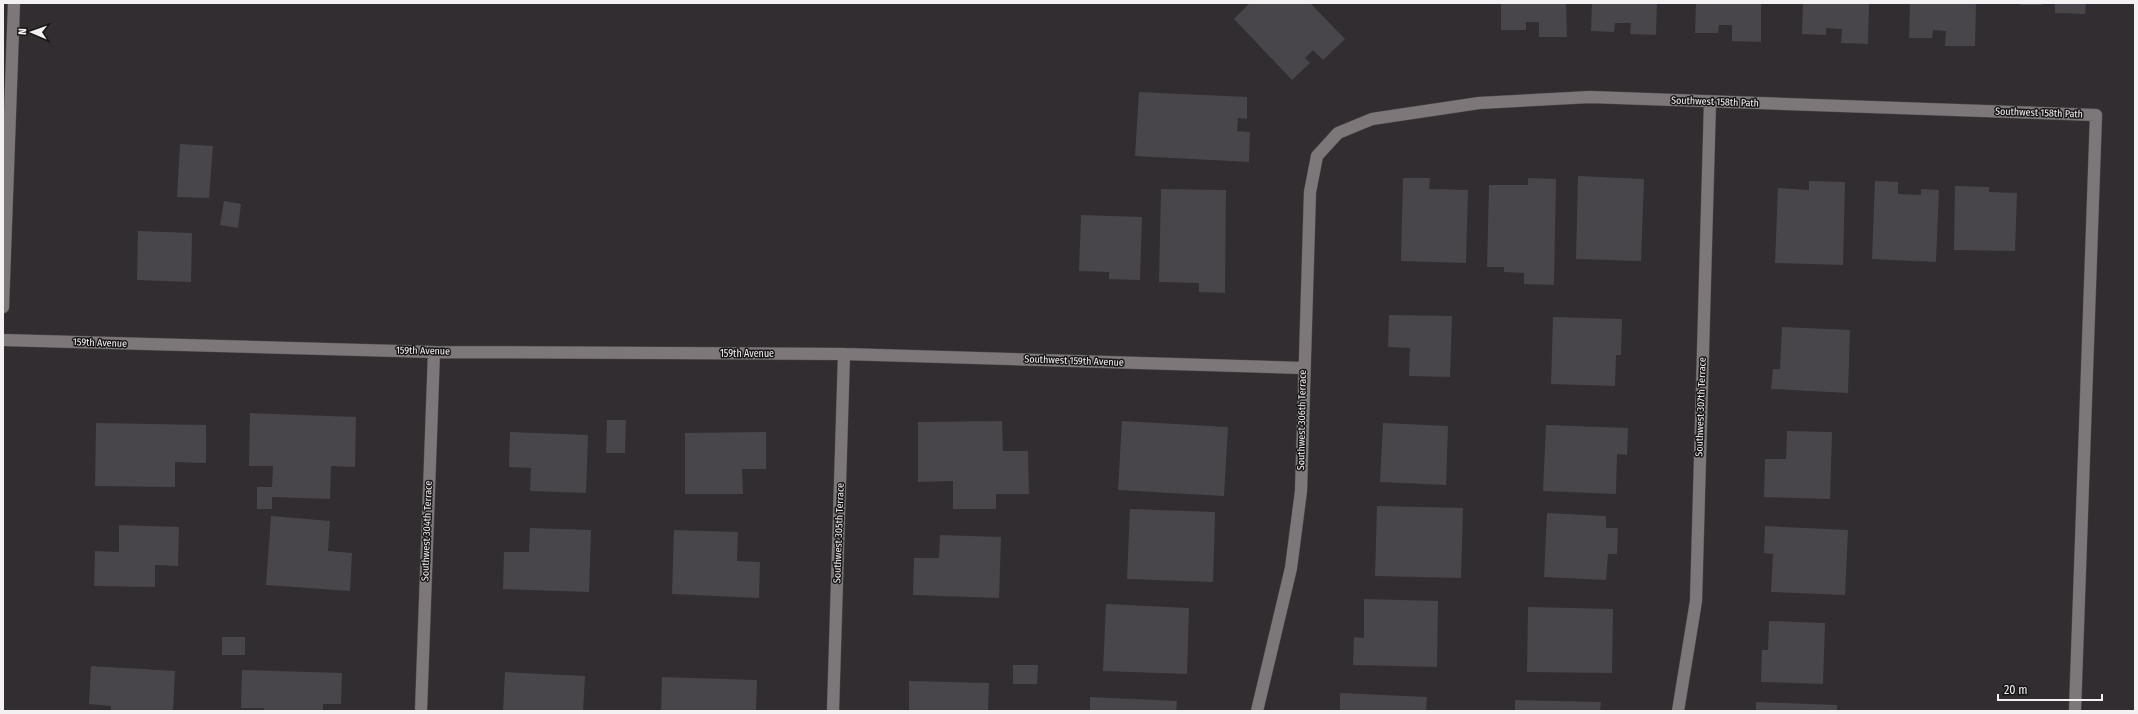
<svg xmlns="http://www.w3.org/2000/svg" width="2138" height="714" viewBox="0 0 2138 714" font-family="'Fira Sans Condensed',sans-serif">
	<rect width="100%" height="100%" fill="#322d30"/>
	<!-- building -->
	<path fill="#48464b" d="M1250,3h60l35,36 -22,21 -10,-10 -8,8 5,5 -18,17 -58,-61z
		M1501,3h65l1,34h-28v-15h-13v8h-25z
		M1592,3h65l-1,32 -26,-1 1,-11h-16l-1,9 -23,-1z
		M1696,3h65v39l-29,-1v-16h-13l-1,8h-23z
		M1803,3h66l-1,41 -27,-1 1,-14 -16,-1v7l-24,-1z
		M1910,3h66l-1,43h-30l1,-15 -13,-1 -1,8h-23z
		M2020,3h22v2h-22z
		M2055,3h31l-1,11 -30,-1z
		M1139,92l108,5v22l-9,-1 -1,13 13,1 -1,30 -114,-6z
		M180,144l33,2 -4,52 -32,-1z
		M1578,176l66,3 -3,82 -65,-2z
		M1403,178h27l-1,11 39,1 -2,73 -65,-2z
		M1528,178l28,1 -2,106 -30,-1v-11l-20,-1v-5h-17l2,-82h39z
		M1809,181l36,1 -2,83 -68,-2 3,-75 31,2z
		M1875,181l23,1v12l23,1v-6l18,1 -3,72 -64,-3z
		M1955,186l34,1v5l28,1 -2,58 -61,-1z
		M1161,189l65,1 -1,103 -26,-1v-9l-40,-1z
		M224,201l17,3 -3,24 -18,-3z
		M1081,215l61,2 -2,63 -31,-1v-7l-30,-1z
		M138,231l54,2 -1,49 -54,-2z
		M1389,315l63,1 -2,61 -41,-1 1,-28 -22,-1z
		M1553,317l69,2 -1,36h-5l-1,31 -64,-2z
		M1782,327l68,3 -2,63 -77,-4 2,-20h7z
		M250,413l106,4 -1,50 -24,-1 -1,33 -58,-2v12h-15v-22h15l1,-21h-24z
		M607,420h19l-1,33h-19z
		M1002,421l1,30h25l1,43h-33v15h-43v-28l-35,1v-60z
		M1122,421l106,6 -4,69 -106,-6z
		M96,423l110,2v38l-31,-1v25l-80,-1z
		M1383,423l65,3 -2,59 -66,-3z
		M1546,425l82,3 -1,27 -10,-1 -1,40 -73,-3z
		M1787,431l45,1 -2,67 -66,-2 1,-38h21z
		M510,432l78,3 -2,58 -56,-2 1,-23 -22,-1z
		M766,432v37h-24l1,25h-58v-61z
		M1377,506l86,2 -2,70 -86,-2z
		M1130,509l85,3 -2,70 -86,-3z
		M1547,513l59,3v12h12l-1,26h-9l-2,26 -62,-3z
		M271,516l59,5 -2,30 24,2 -2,38 -84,-6z
		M119,525l60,2 -1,39 -23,-1v22l-61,-1 1,-35 24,1z
		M1765,526l83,4 -3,65 -74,-3 2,-38 -9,-1z
		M530,528l61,2 -2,62 -86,-3 1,-37h25z
		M674,530l64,2 -1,29 23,1 -1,36 -87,-4z
		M940,535l61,2 -2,61 -86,-3 1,-37h25z
		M1364,599l74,2 -1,66 -84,-2 1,-28 10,1z
		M1106,604l83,4 -2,66 -84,-3z
		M1528,607l85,2 -1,64 -85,-1z
		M1769,621l56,2 -2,61 -62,-2 1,-32h6z
		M222,637h23v18h-23z
		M1013,665h25l-1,19h-24z
		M91,666l84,5 -2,40h-62v-5l-22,-2z
		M242,670l100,3 -1,31h-18v7h-59v-3h-23z
		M505,672l80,4 -2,35h-80z
		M662,677l95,3 -1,31h-95z
		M909,681l80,2 -1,28h-79z
		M1340,693l87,4 -1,14h-86z
		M1090,697l87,4 -1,10h-86z
		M1515,700l86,2 -1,9h-85z
		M1756,702l81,3v6h-81z"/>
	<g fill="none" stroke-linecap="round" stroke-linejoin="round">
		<!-- street casing -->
		<g stroke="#4e4a4d" stroke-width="13">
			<path id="street" d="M3,307l11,-304
				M3,340l431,12 410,2 459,14
				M421,711l13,-359
				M833,711l11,-357
				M1257,711l34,-143 10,-77 9,-299 7,-36 21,-23 34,-14 107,-16 111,-6 506,18 -21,596
				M1678,711l18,-110 14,-499"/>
		</g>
		<!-- street -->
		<use href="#street" stroke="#7d777a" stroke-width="12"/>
	</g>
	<g text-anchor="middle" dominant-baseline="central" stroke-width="3" stroke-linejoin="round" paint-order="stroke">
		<!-- street labels -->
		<g font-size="10" fill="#f4f1f3" stroke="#181617">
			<text transform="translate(1715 102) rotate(2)">Southwest 158th Path</text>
			<text transform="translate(2039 113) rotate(2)">Southwest 158th Path</text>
			<text transform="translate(100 343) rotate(2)">159th Avenue</text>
			<text transform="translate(423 351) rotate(1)">159th Avenue</text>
			<text x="747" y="354">159th Avenue</text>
			<text transform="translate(1074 361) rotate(2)">Southwest 159th Avenue</text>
			<text transform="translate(1701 407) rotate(-88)">Southwest 307th Terrace</text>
			<text transform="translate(1302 420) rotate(-89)">Southwest 306th Terrace</text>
			<text transform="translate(427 531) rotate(-88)">Southwest 304th Terrace</text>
			<text transform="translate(839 533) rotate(-88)">Southwest 305th Terrace</text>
		</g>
	</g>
	<!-- border -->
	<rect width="2138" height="714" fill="none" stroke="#f4f1f3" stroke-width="8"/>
	<!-- north arrow -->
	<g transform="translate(32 32) rotate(272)" stroke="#181617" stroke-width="3" paint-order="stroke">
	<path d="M0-3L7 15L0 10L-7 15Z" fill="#f4f1f3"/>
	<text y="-6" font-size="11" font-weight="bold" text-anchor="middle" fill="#f4f1f3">N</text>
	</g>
	<!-- scale -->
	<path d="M1998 694v6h104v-6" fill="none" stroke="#f4f1f3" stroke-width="2"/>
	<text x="2004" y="694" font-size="12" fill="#f4f1f3" stroke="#181617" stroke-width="3" paint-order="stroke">20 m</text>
</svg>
